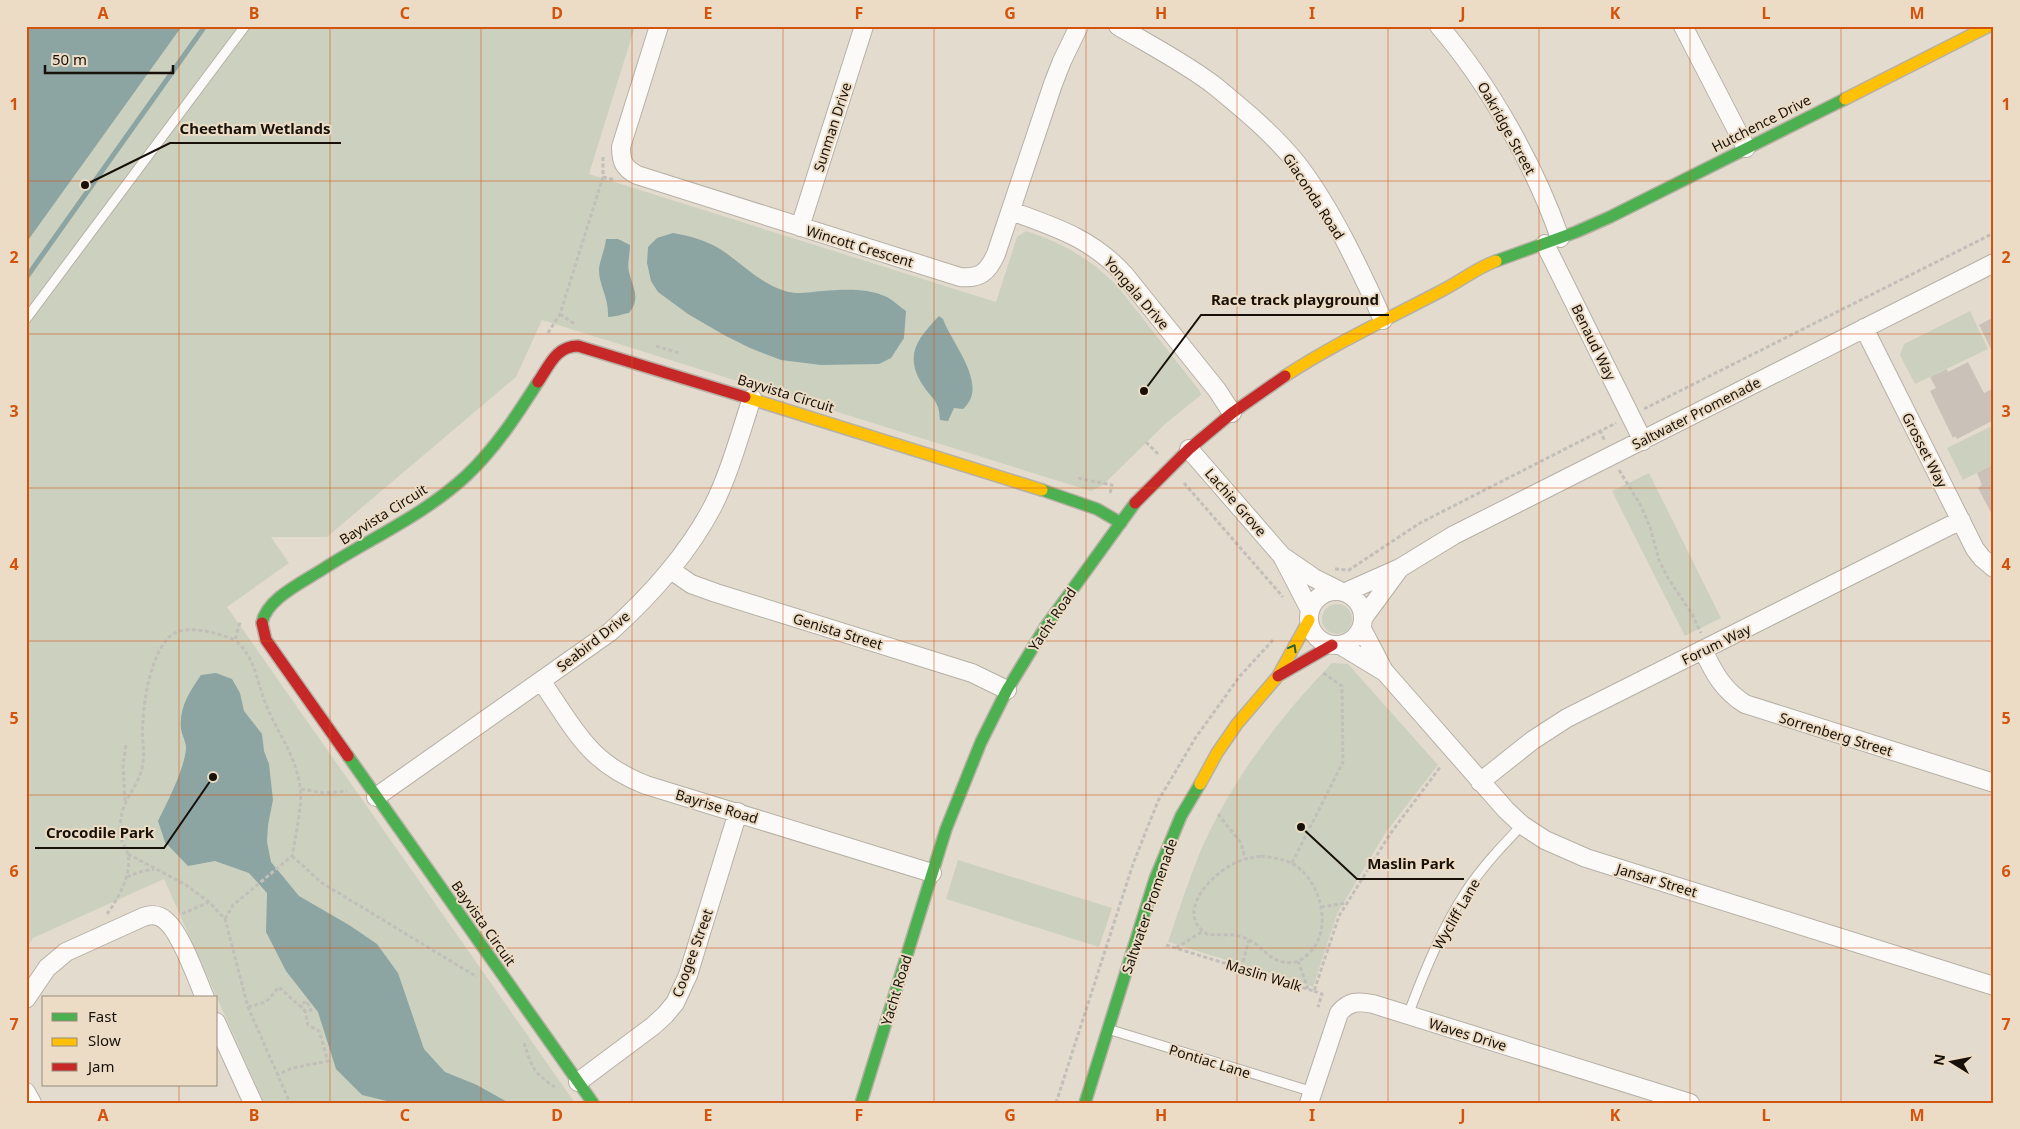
<svg xmlns="http://www.w3.org/2000/svg" width="2020" height="1129" viewBox="0 0 2020 1129" font-family="'Noto Sans',sans-serif">
	<rect width="100%" height="100%" fill="#e3dbce"/>
	<!-- green -->
	<path fill="#ccd1bf" d="M26,26h609l-46,148 407,128 21,-65 9,-6c37,12 65,28 92,56l81,103 2,5 -36,29 -62,61 -12,6 -549,-171 -26,57 -189,160h-56l18,26 -62,44 348,496h-311l-100,-224 -131,59 -7,12z
		M1970,311l18,38 -73,35 -15,-29 4,-11z
		M1994,425v39l-31,16 -16,-32z
		M1649,473l72,145 -36,18 -73,-145z
		M1322 619a15 15 0 1 1 30 0a15 15 0 1 1-30 0Z
		M1332,663l16,1 90,101 -52,67 -49,82 -24,73 -145,-45c10,-30 20,-60 32,-90 31,-71 78,-133 132,-189z
		M958,860l154,48 -13,39 -153,-48z"/>
	<!-- water -->
	<path fill="#8ca4a2" d="M26,26h156l-156,217z
		M673,233c17,3 32,7 47,16 22,14 39,34 65,42 12,4 25,1 38,0 19,-2 46,-3 64,6 7,4 13,10 19,14l-2,27 -13,20 -12,6 -58,1 -40,-5 -31,-12 -26,-13 -36,-21 -30,-22 -7,-11 -4,-18 1,-16 9,-9z
		M606,239h12l12,6c0,8 -3,20 -1,27 4,16 12,26 0,41 -7,1 -14,4 -21,4 1,-20 -9,-31 -9,-47 0,-8 6,-20 7,-31z
		M939,316l4,3c9,25 47,67 20,90l-9,-1 -6,13 -8,-1c-1,-19 -6,-19 -16,-33 -21,-31 -7,-48 15,-71z
		M216,673l16,6 8,14 4,18 18,23 2,17 5,13 4,36 -5,25 -1,17 4,20 28,34 50,29 28,19 21,29 26,76 21,23 32,13 32,18h-114l-33,-8 -26,-26 -18,-57 -32,-41 -20,-39 1,-39 -18,-20 -34,-12 -27,5 -23,-24 -7,-21c9,-18 27,-53 28,-73 0,-6 -4,-13 -5,-19 -2,-22 8,-36 20,-54z"/>
	<g fill="none" stroke-linecap="round" stroke-linejoin="round">
		<!-- stream -->
		<path stroke="#8ca4a2" stroke-width="5" d="M26,278l179,-252"/>
	</g>
	<!-- building -->
	<path fill="#cac2b9" d="M1994,317v38l-15,-30z
		M1968,362l16,31 10,-5v32l-37,19 -2,-3 -2,2 -23,-47 6,-3 -6,-11 17,-8 1,3z
		M1994,464v54l-16,-30 4,-3 -5,-12z"/>
	<g fill="none" stroke-linecap="round" stroke-linejoin="round">
		<!-- lane casing -->
		<g stroke="#b6b0a5" stroke-width="11">
			<path id="lane" d="M26,319l219,-293
				M1408,1015c16,-43 34,-87 59,-125 16,-24 36,-45 55,-65
				M1111,1030l202,62"/>
		</g>
		<!-- street casing -->
		<g stroke="#b6b0a5" stroke-width="20">
			<path id="street" d="M659,26l-38,121c0,15 3,21 16,28l323,102c20,2 28,-5 36,-23l57,-170 9,-23 17,-35
				M1118,26c32,19 67,37 97,60 28,23 57,47 80,75 35,44 65,108 88,159
				M1439,26c50,58 96,140 121,212
				M1683,26l63,122
				M1011,211c44,16 80,27 113,63l93,116 15,23
				M800,227l64,-201
				M1545,244l98,197
				M1864,328l111,221 7,9 12,10
				M1189,449l93,107 28,54
				M1285,558l29,20 24,12
				M671,570l20,14 25,9 256,80 35,17
				M1309 618a27 27 0 1 1 54 0a27 27 0 1 1-54 0Z
				M1346,592l54,-24 54,-33 540,-272
				M1364,617l36,-49
				M1362,629l22,42 122,139 16,15 23,15 41,18 408,128
				M1340,645l43,26
				M1703,650c11,23 20,40 42,54l249,79
				M541,681c35,49 46,81 105,104l286,88
				M1480,782l53,-42 34,-22 394,-198
				M376,797l234,-165c40,-36 78,-78 103,-126 17,-34 27,-72 39,-108
				M26,999l21,-31 19,-16 75,-34c9,-4 18,-4 25,3 15,12 31,58 39,77
				M216,1022l37,81
				M578,1082l75,-56 12,-11 10,-12 13,-28 50,-163
				M26,1092l6,11
				M1309,1103l30,-90c10,-12 19,-12 34,-9l317,99"/>
		</g>
		<!-- fast casing -->
		<g stroke="#b6b0a5" stroke-width="14">
			<path id="fast" d="M1496,261l80,-29 34,-15 235,-118
				M1042,490l55,19 24,14
				M262,623c4,-24 41,-41 61,-54 48,-31 101,-54 143,-93 29,-27 51,-61 72,-94
				M348,756l245,347
				M861,1103l85,-274 35,-87 26,-52 39,-64 89,-123
				M1085,1103l70,-224 26,-63 19,-32"/>
		</g>
		<!-- slow casing -->
		<g stroke="#b6b0a5" stroke-width="14">
			<path id="slow" d="M1845,99l144,-73
				M1285,376c50,-33 105,-58 158,-86 18,-9 33,-22 53,-29
				M745,397l297,93
				M1200,784l17,-31 20,-29 41,-48 31,-56"/>
		</g>
		<!-- jam casing -->
		<g stroke="#b6b0a5" stroke-width="14">
			<path id="jam" d="M538,382c11,-16 18,-36 40,-36l167,51
				M1135,503l54,-54 43,-36 53,-37
				M262,623l4,17 82,116
				M1278,676l54,-31"/>
		</g>
		<!-- path -->
		<path stroke="#c2bfba" stroke-width="3" stroke-dasharray="4 2.5" stroke-linecap="butt" d="M603,177l12,3
			M560,314l16,11
			M548,333l12,-19 43,-137v-20
			M656,346l23,7
			M1644,409l350,-176
			M1600,430l5,12
			M1146,442l12,12
			M1619,470l22,36 9,21 9,33 9,18 24,36 9,19
			M1078,478l34,7 -2,9
			M1184,483l99,114
			M1335,569l14,1 71,-47 196,-100
			M301,789l23,4 23,-2
			M125,801l-2,-36 3,-20
			M1218,814l23,29 4,15
			M128,854l58,31 23,17 16,17 23,88 42,96
			M292,856l30,27 155,94
			M1261,856c14,2 28,3 39,13 23,20 32,64 8,85 -4,4 -8,7 -13,8 -27,4 -31,-19 -53,-25 -11,-4 -23,-1 -35,-3 -32,-20 2,-57 24,-69 10,-6 19,-7 30,-9z
			M1292,863l51,-101 -1,-76 -19,-13
			M127,877l12,-5 15,-3
			M1321,907l25,-4
			M107,914c11,-15 25,-40 21,-60 -1,-4 -4,-9 -6,-13 -3,-6 -2,-16 -1,-23 3,-21 19,-33 22,-55 2,-14 -2,-28 0,-42 1,-23 9,-73 30,-87 15,-10 48,0 62,6l5,-18
			M182,914l27,-12
			M225,919l8,-14 59,-49c3,-17 11,-53 8,-69 -4,-32 -24,-56 -35,-85 -9,-23 -10,-45 -30,-62
			M1166,945l148,46 25,-75 51,-82 51,-68
			M1176,948l27,-17
			M1298,961l10,28
			M1241,968l8,-28
			M1314,991l8,3 -4,13
			M248,1007l18,-5 13,-15 26,24 6,-1 -4,-9 -7,4 5,6 3,14 11,6 9,30 -36,7 -15,7
			M524,1043c8,24 9,30 31,44
			M1056,1103l77,-239 25,-63 38,-64 44,-61 33,-36"/>
		<!-- lane -->
		<use href="#lane" stroke="#fbfaf8" stroke-width="9"/>
		<!-- street -->
		<use href="#street" stroke="#fbfaf8" stroke-width="18"/>
		<!-- fast -->
		<use href="#fast" stroke="#4caf50" stroke-width="11"/>
		<!-- slow -->
		<use href="#slow" stroke="#ffc107" stroke-width="11"/>
		<!-- jam -->
		<use href="#jam" stroke="#c62828" stroke-width="11"/>
	</g>
	<!-- one-way arrows -->
	<defs><path id="oneway-chevron" d="M-2-3.5L2.5 0L-2 3.5" fill="none" stroke-width="1.6" stroke-linecap="round" stroke-linejoin="round" transform="scale(1.25)"/></defs>
	<use stroke="#32602c" href="#oneway-chevron" transform="translate(1293 648) rotate(-61)"/>
	<!-- grid -->
	<path fill="none" stroke="#d3520c" stroke-width="1" stroke-opacity="0.55" d="M179,26v972M330,26v1077M481,26v1077M632,26v1077M783,26v1077M934,26v1077M1086,26v1077M1237,26v1077M1388,26v1077M1539,26v1077M1690,26v1077M1841,26v1077M26,181h1968M26,334h1968M26,488h1968M26,641h1968M26,795h1968M26,948h1968M179,1085v18"/>
	<g text-anchor="middle" dominant-baseline="central" stroke-width="4" stroke-linejoin="round" paint-order="stroke">
		<!-- street labels -->
		<g font-size="14" fill="#171109" stroke="#ecdcc5">
			<text transform="translate(1761 123) rotate(-27)">Hutchence Drive</text>
			<text transform="translate(832 127) rotate(-72)">Sunman Drive</text>
			<text transform="translate(1507 128) rotate(61)">Oakridge Street</text>
			<text transform="translate(1314 196) rotate(57)">Giaconda Road</text>
			<text transform="translate(860 246) rotate(17)">Wincott Crescent</text>
			<text transform="translate(1137 293) rotate(49)">Yongala Drive</text>
			<text transform="translate(1594 342) rotate(64)">Benaud Way</text>
			<text transform="translate(786 393) rotate(17)">Bayvista Circuit</text>
			<text transform="translate(1696 413) rotate(-27)">Saltwater Promenade</text>
			<text transform="translate(1925 450) rotate(63)">Grosset Way</text>
			<text transform="translate(1236 502) rotate(49)">Lachie Grove</text>
			<text transform="translate(383 514) rotate(-32)">Bayvista Circuit</text>
			<text transform="translate(1052 619) rotate(-56)">Yacht Road</text>
			<text transform="translate(838 631) rotate(17)">Genista Street</text>
			<text transform="translate(593 641) rotate(-38)">Seabird Drive</text>
			<text transform="translate(1716 644) rotate(-26)">Forum Way</text>
			<text transform="translate(1836 734) rotate(17)">Sorrenberg Street</text>
			<text transform="translate(717 806) rotate(17)">Bayrise Road</text>
			<text transform="translate(1657 880) rotate(17)">Jansar Street</text>
			<text transform="translate(1149 906) rotate(-71)">Saltwater Promenade</text>
			<text transform="translate(1456 914) rotate(-60)">Wycliff Lane</text>
			<text transform="translate(484 923) rotate(55)">Bayvista Circuit</text>
			<text transform="translate(692 953) rotate(-70)">Coogee Street</text>
			<text transform="translate(1264 975) rotate(17)">Maslin Walk</text>
			<text transform="translate(896 990) rotate(-73)">Yacht Road</text>
			<text transform="translate(1468 1034) rotate(17)">Waves Drive</text>
			<text transform="translate(1210 1061) rotate(17)">Pontiac Lane</text>
		</g>
	</g>
	<!-- callouts -->
	<path fill="none" stroke="#171109" stroke-width="2" d="M85 185L170 143H341M1144 391L1201 315H1389M213 777L164 848H35M1301 827L1357 879H1464"/>
	<g fill="#171109" stroke="#ecdcc5" stroke-width="2">
		<circle cx="85" cy="185" r="5"/>
		<circle cx="1144" cy="391" r="5"/>
		<circle cx="213" cy="777" r="5"/>
		<circle cx="1301" cy="827" r="5"/>
	</g>
	<g font-size="15" text-anchor="middle" font-weight="bold" fill="#171109" stroke="#ecdcc5" stroke-width="4" stroke-linejoin="round" paint-order="stroke">
		<text x="255" y="134">Cheetham Wetlands</text>
		<text x="1295" y="305">Race track playground</text>
		<text x="100" y="838">Crocodile Park</text>
		<text x="1411" y="869">Maslin Park</text>
	</g>
	<!-- border -->
	<rect width="2020" height="1129" fill="none" stroke="#ecdcc5" stroke-width="55"/>
	<!-- legend -->
	<rect x="42" y="996" width="175" height="90" fill="#ecdcc5" stroke="#978b7a"/>
	<rect x="52" y="1013" width="25" height="8" fill="#4caf50" stroke="#978b7a"/>
	<text x="88" y="1022" font-size="15" fill="#171109">Fast</text>
	<rect x="52" y="1038" width="25" height="8" fill="#ffc107" stroke="#978b7a"/>
	<text x="88" y="1046" font-size="15" fill="#171109">Slow</text>
	<rect x="52" y="1063" width="25" height="8" fill="#c62828" stroke="#978b7a"/>
	<text x="88" y="1072" font-size="15" fill="#171109">Jam</text>
	<!-- north arrow -->
	<g transform="translate(1952 1062) rotate(280)" stroke="#ecdcc5" stroke-width="4" paint-order="stroke">
	<path d="M0-4L9 19L0 12L-9 19Z" fill="#171109"/>
	<text y="-8" font-size="14" font-weight="bold" text-anchor="middle" fill="#171109">N</text>
	</g>
	<!-- scale -->
	<path d="M45 65v8h128v-8" fill="none" stroke="#171109" stroke-width="2.5"/>
	<text x="52" y="65" font-size="15" fill="#171109" stroke="#ecdcc5" stroke-width="4" paint-order="stroke">50 m</text>
	<rect x="28" y="28" width="1964" height="1074" fill="none" stroke="#d3520c" stroke-width="2"/>
	<g font-size="16" text-anchor="middle" font-weight="bold" fill="#d3520c">
		<text x="103" y="19">A</text>
		<text x="254" y="19">B</text>
		<text x="405" y="19">C</text>
		<text x="557" y="19">D</text>
		<text x="708" y="19">E</text>
		<text x="859" y="19">F</text>
		<text x="1010" y="19">G</text>
		<text x="1161" y="19">H</text>
		<text x="1312" y="19">I</text>
		<text x="1463" y="19">J</text>
		<text x="1615" y="19">K</text>
		<text x="1766" y="19">L</text>
		<text x="1917" y="19">M</text>
		<text x="14" y="110">1</text>
		<text x="2006" y="110">1</text>
		<text x="14" y="263">2</text>
		<text x="2006" y="263">2</text>
		<text x="14" y="417">3</text>
		<text x="2006" y="417">3</text>
		<text x="14" y="570">4</text>
		<text x="2006" y="570">4</text>
		<text x="14" y="724">5</text>
		<text x="2006" y="724">5</text>
		<text x="14" y="877">6</text>
		<text x="2006" y="877">6</text>
		<text x="14" y="1030">7</text>
		<text x="2006" y="1030">7</text>
		<text x="103" y="1121">A</text>
		<text x="254" y="1121">B</text>
		<text x="405" y="1121">C</text>
		<text x="557" y="1121">D</text>
		<text x="708" y="1121">E</text>
		<text x="859" y="1121">F</text>
		<text x="1010" y="1121">G</text>
		<text x="1161" y="1121">H</text>
		<text x="1312" y="1121">I</text>
		<text x="1463" y="1121">J</text>
		<text x="1615" y="1121">K</text>
		<text x="1766" y="1121">L</text>
		<text x="1917" y="1121">M</text>
	</g>
</svg>
